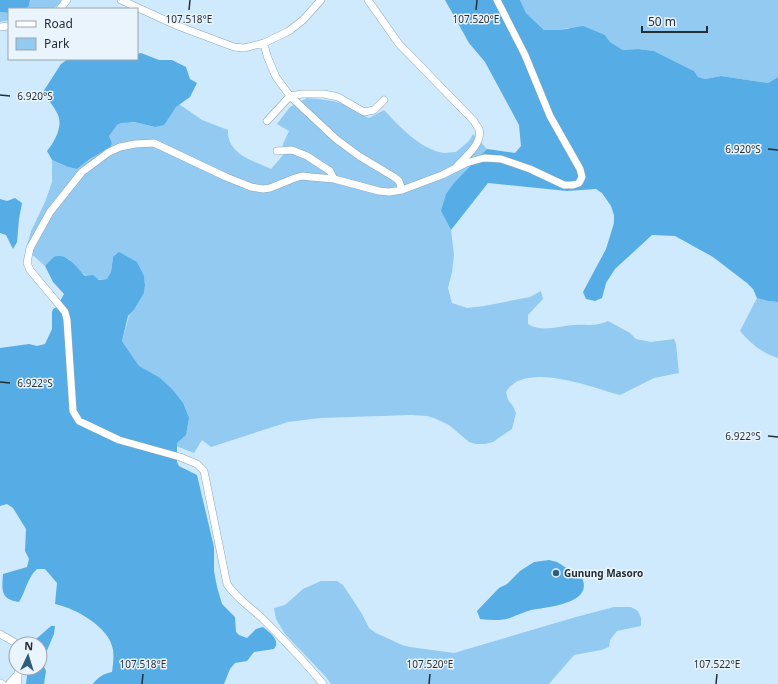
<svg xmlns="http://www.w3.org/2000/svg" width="778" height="684" viewBox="0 0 778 684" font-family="'Noto Sans',sans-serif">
	<rect width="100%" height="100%" fill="#cfeafd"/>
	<!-- green -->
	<path fill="#92caf2" d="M30,0h31l-1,3 -7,6h-28l4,-3z
		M520,0h258v77l-10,6 -47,-7 -16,3 -7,-2 -4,-6 -40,-20 -16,-2 -15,1 -13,-8 -5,-7 -38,-7 -7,2h-16l-18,-17z
		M0,12l9,1v7l-9,2z
		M307,98c13,1 28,2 40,8 8,3 14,9 22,12l15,-8c15,16 37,40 60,43 4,0 8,-1 12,-1l13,-11 4,-7 14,15 -14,16 -32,46 10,19 3,25 -2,17 -4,16 4,15 15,5 17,-2 46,-9 11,-6 2,8 -15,16v9c15,9 30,2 46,1 15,-1 20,2 34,-4l22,12 6,6 15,3 23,-3 2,5 3,29 -25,5 -34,17c-27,-7 -96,-35 -114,-3l2,8 5,6 3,7 -4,16 -19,13 -8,2h-9l-7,-2 -20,-17 -15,-7 -7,-2 -16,-1 -91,3 -32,4 -77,25 -9,-7 -8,13 -18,-7 1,-3 9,-9 3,-16 -50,-52 -17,-25 7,-25 5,-6 10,-17 1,-8 -1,-9 -31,-19 -2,15 -4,7c-21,2 -25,-6 -38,-20l-16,-1 -8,8 -19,-17 5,-18 14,-29 7,-20v-22l16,7 9,2 35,-26 -3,-7c2,-4 5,-8 8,-11 8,-7 28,0 38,2l24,-23 23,16 26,10c-1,24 24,30 43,39l13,-15 -1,-10 6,-13 -12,-7 13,-17z
		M757,298l11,3 10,1v56c-15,-4 -28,-15 -38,-27z
		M321,581h16l6,4 19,29 7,14 7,5 26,12 8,2 44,6 122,-36 38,-10h17l7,4 3,7v8l-24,5 -7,9 -1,7 -8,3 -27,5 -25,29h-218l-5,-7 -41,-43 -9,-15 -2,-11 11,-3 18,-16z"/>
	<!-- forest -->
	<path fill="#56ace5" d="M0,0h30l-1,6 -4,3h-16v4l-9,-1z
		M445,0h75l6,13 18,17h16l23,-4 22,9 5,7 13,8 15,-1 16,2 40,20 4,6 7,2 16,-3 47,7 10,-6v225l-10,-1 -11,-3 -4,-9 -6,-6 -34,-26 -38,-21 -23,-1 -37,34 -9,14 -4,15 -7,3 -9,-2 -3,-7 23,-43 8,-26v-8l-3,-9 -9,-13 -6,-4 -29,2 -79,-8 -37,47 -10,-19 5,-17 8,-11 33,-34 28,4 6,-7 -2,-21 -34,-63 -16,-19z
		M141,53l18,7h13l14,7 4,12 7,4 -7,14 -14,10 -12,18 -9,2 -21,-5 -13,1 -4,2 -8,11 3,7 -2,4 -20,12 -13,10 -9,-2 -16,-7 -5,-9c8,-10 17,-26 10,-38 -3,-7 -10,-14 -14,-21l18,-28 7,-5h69v-5z
		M15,198l7,5 -3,16 -2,23 -4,7 -7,-14 -6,-2v-34l7,2z
		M119,252l18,10 7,14 1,9 -1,8 -10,17 -6,6 -6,25 17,25 21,12 12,11 11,14 6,15 -3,17 -9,8v19l2,4 18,9 17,72v24l3,16 5,17 13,13 1,15 3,3 8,3 9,-9 7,-2c7,6 18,13 11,22l-20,3 -7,9 -12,2 -5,6 -6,15h-131c5,-7 10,-10 19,-12 1,-7 2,-14 1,-22 -3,-23 -38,-42 -58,-46l2,-21 -12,-14h-8c-10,9 -11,22 -18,33 -19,-3 -17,-12 -16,-28l24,-7 2,-8 -4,-8 1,-22 -13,-21 -6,-4 -7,2v-158l29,-4 8,2 8,-2 7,-15v-17l1,-3 4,-2 7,-13 -11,-12 -8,-16c3,-3 6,-7 9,-9 13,-5 23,11 31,19l8,-1 6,5 8,-1 4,-7 2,-15z
		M549,560l8,2 25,16c12,26 -36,29 -51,32 -7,2 -14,5 -21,8 -9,3 -20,2 -30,1l-3,-8 22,-23 8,-4 13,-13 14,-9z
		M51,626h4l-1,8 -11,26v4l3,7 -2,13h-18l2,-16h12v-24h-7l2,-4z"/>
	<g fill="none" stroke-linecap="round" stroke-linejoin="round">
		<!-- street casing -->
		<g stroke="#8da6b8" stroke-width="8">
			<path id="street" d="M121,0l57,26 56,21 10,1 20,-5 25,-12 14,-11 18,-20
				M368,0l31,44 75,77c1,3 4,6 5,8 4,15 -14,28 -22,37
				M60,9l7,-9
				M0,27l9,-1
				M264,43l3,13 9,21 14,19 46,43 23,17 35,21 5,4 3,9
				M267,121l23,-25 12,-2h22l14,3 26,15 10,-2 10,-10
				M277,151l15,-1 15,6 23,15 4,8
				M0,634l14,8 2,2
				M0,683l2,1
				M9,684l8,-9
				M17,684c2,-5 0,-10 2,-16
				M323,684c-19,-23 -40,-45 -61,-66 -12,-11 -26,-20 -35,-34l-23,-113 -7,-7 -17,-7 -61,-17 -40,-19 -6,-10 -6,-91 -2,-8 -35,-42 -3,-7 3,-15 20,-36 32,-40 27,-20 11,-5 15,-3 19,-1 72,34 25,10 12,2 7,-1 25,-10 7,-2 9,1 23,2 45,12 10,1 13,-2 40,-15 24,-12 18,-5 17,1 29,10 34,16h9l6,-2 3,-6 -2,-8 -30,-53 -25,-61 -28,-55"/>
		</g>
		<!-- street -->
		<use href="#street" stroke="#fff" stroke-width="7"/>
	</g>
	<!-- ticks -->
	<path fill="none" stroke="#242e36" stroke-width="1.5" d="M189,10l1,-10M476,10l1,-10M0,95l10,1M768,149l10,1M0,382l10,1M768,436l10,1M142,684l1,-10M429,684l1,-10M716,684l1,-10"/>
	<!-- markers -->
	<circle fill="#2f5e7d" stroke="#eaf4fc" stroke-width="1.5" cx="556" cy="573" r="4"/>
	<g text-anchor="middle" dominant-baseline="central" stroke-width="3" stroke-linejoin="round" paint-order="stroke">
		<!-- poi labels -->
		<g font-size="10" font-weight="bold" fill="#242e36" stroke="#eaf4fc" text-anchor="start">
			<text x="564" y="573">Gunung Masoro</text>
		</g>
	</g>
	<g font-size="10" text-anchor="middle" fill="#242e36" stroke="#eaf4fc" stroke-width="3" stroke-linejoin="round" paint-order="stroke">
		<text x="189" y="23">107.518°E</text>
		<text x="476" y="23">107.520°E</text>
		<text x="35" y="100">6.920°S</text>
		<text x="743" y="153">6.920°S</text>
		<text x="35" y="387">6.922°S</text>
		<text x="743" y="440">6.922°S</text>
		<text x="143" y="668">107.518°E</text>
		<text x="430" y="668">107.520°E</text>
		<text x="717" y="668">107.522°E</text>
	</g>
	<!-- legend -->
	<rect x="8" y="8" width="130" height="52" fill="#eaf4fc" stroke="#9ba5ad"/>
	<rect x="16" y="21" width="20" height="6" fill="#ffffff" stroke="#9ba5ad"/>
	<text x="44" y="28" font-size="12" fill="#242e36">Road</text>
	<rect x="16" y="38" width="20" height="12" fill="#92caf2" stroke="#9ba5ad"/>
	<text x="44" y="48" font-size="12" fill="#242e36">Park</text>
	<!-- north arrow -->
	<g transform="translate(28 656) rotate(4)"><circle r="19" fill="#eaf4fc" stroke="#9ba5ad"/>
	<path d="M0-3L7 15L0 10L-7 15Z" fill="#2f5e7d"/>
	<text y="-6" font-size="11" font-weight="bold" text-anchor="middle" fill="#242e36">N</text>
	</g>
	<!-- scale -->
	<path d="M642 26v6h65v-6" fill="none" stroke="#242e36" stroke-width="2"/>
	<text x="648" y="26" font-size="12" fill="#242e36" stroke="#eaf4fc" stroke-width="3" paint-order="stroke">50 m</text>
</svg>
